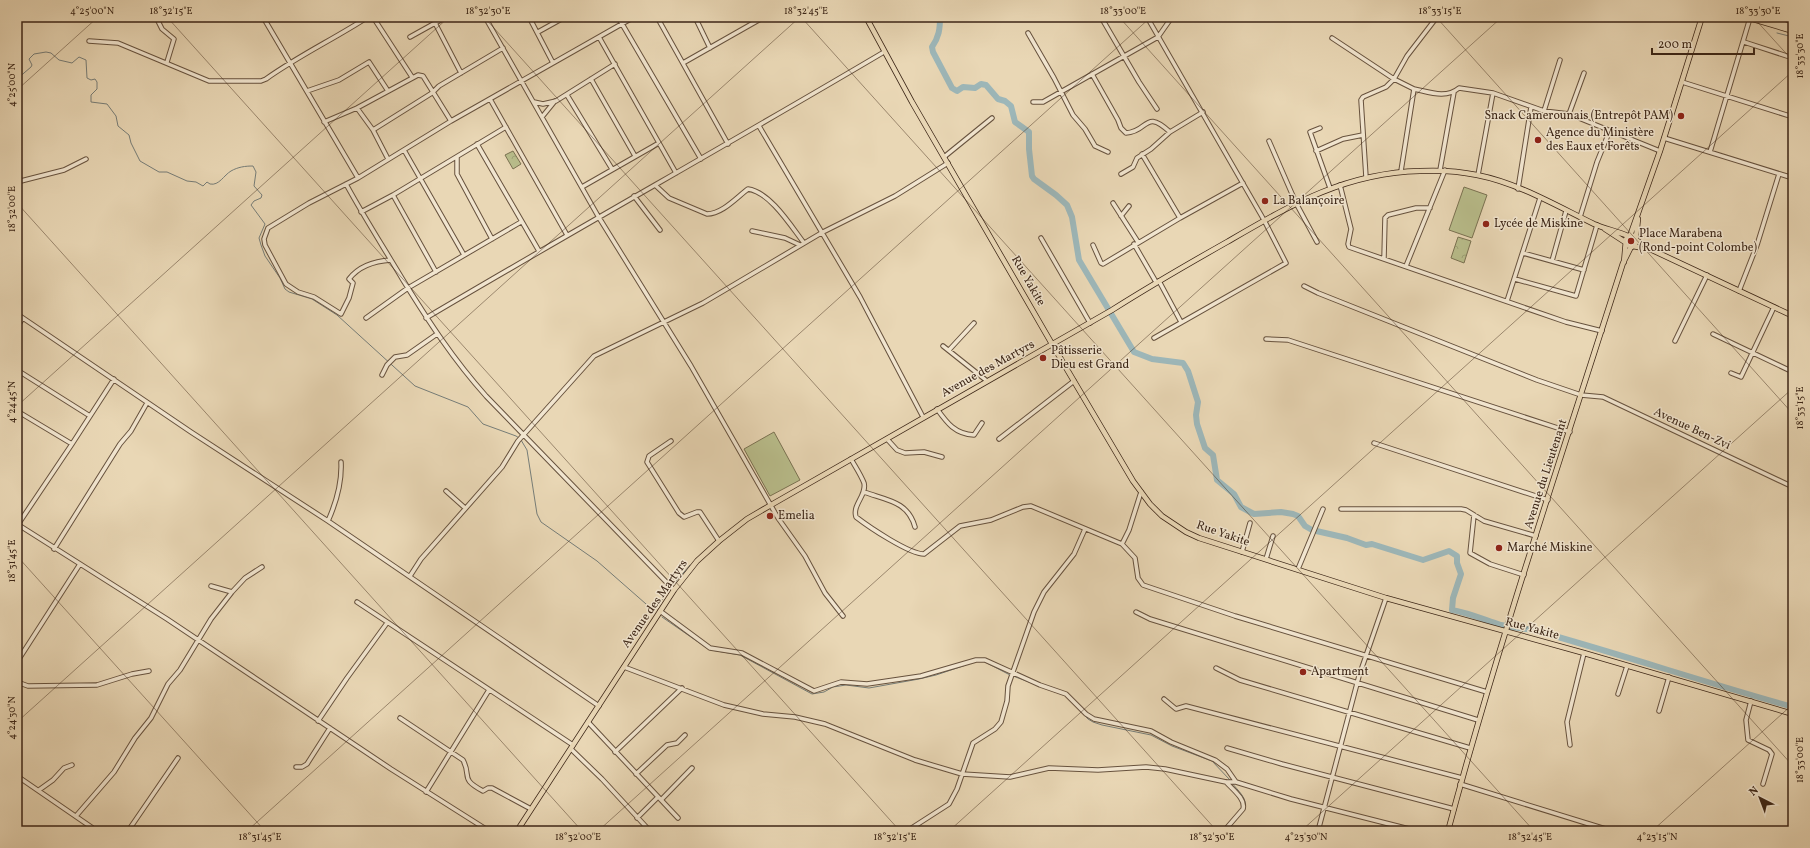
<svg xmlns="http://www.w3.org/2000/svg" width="1810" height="848" viewBox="0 0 1810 848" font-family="Vollkorn,serif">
	<defs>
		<pattern id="park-crowns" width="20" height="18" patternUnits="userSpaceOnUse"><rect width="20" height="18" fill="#b9be8c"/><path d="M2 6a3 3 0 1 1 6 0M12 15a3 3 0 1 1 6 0" fill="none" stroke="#a0a378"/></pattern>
	</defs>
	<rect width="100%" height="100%" fill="#e9d7b5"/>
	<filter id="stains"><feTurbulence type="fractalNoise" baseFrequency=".005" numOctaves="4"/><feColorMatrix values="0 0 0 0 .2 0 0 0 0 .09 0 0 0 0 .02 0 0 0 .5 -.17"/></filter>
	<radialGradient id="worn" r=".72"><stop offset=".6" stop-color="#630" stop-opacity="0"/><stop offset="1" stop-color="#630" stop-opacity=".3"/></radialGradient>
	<!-- park -->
	<path fill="url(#park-crowns)" stroke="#7a7252" d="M513,151l8,13 -8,5 -8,-14z
		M1458,237l13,4 -7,22 -13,-5z"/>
	<!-- pitch -->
	<path fill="#b9be8c" stroke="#7a7252" d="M1464,187l23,8 -15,43 -23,-8z
		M774,432l26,48 -30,16 -26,-47z"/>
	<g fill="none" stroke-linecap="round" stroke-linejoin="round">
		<!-- stream -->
		<path stroke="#767d78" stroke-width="1" d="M1777,33l16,4
			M17,79l14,-12 1,-2 -3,-6 5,-5 12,-2 5,1 8,7 13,3 7,-6 7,3 1,18 4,2 4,-1 2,3v7l-6,6v7l16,2 9,12 2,10 11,9 2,8 9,18 19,11h8l20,9 9,1 7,4 4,-4 3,2c9,2 14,-9 21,-13 7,-4 14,-5 22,-5l3,6 -2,14 8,9 -1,3 -7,3 -3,4 14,19 -6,14 2,7 4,11 15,22 5,11 4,3 23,7 25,16 78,71 53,21 15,17 33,12 3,2
			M1793,290l-3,8 3,3
			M521,440l6,10 10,64 4,8 56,39 57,50 15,-21
			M673,585l17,-20
			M662,617l42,29
			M711,650l29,5 72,39 12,-2 9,-5 13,-2 23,3 50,-9 17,-4 30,-10
			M983,661l27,14
			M1013,676l53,20
			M1078,709l10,10 5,3 9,3 49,10 21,11 40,15 18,19
			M1232,783c6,8 16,15 13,26"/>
		<!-- river -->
		<path stroke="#9db7b9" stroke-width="6" d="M940,17c0,12 -1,20 -8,30l1,5 19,36 5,3 6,-4 12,1 6,-4 5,1 12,14 7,2 6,5 4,16 14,10v17l3,27 2,3 22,16 11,10 5,12 7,43 55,92 18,7 31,4 5,8 10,31 -2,13 1,9 8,24 8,7 4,25 17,14 7,13 13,7 27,-2 12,2 5,2 7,10 7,4 35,8 19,7 6,-1 51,16 26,-9 8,5v7l4,11 -8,24 -1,12c17,3 33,10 49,15 12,3 24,3 36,6 86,24 170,52 256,76"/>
		<!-- minor casing -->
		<g stroke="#67523e" stroke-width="5.5">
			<path id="minor" d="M156,17l6,12 12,10 -7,23
				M263,17l95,161
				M373,17l39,60
				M485,17l113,199 93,150 87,152 27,38 20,37 18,23
				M529,17l24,46
				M618,17l83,142
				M657,17l71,127
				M695,17l15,31
				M1101,17l38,65 18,27
				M1147,17l117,203 22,43 -132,75
				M1300,17l5,1
				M1467,17l5,2 4,-2
				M1542,17h3
				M435,23l26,50
				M538,32l27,-15
				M1028,33l26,45 19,37 12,14 10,17 13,6
				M410,37l36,-20
				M599,37l77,136
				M1332,38l62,41 20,10 -13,82
				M89,41l29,2 91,38h52l5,-2c32,-23 68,-40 102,-62
				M1744,42l49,16
				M683,63l81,-46
				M1092,74l26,46 3,8 5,5c23,-1 18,-25 44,-1
				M591,79l44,77
				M1682,82l111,35
				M1414,89c15,3 32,10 45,-1l34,5 51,18 25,3 91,37
				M307,91l32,-11 30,-18 19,29
				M567,95l45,74
				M490,99l77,136
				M534,102l9,2 13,-3 59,-37
				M1033,102h10l115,-65 14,-20
				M357,108l16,22 15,29
				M1544,111l16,-51
				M1569,114l15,-41
				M542,117l13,-16
				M324,122l33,-14 61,-33 5,1 28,45
				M759,126l101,171 63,120
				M1320,128l-10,4 20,56
				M373,130l59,-37 7,-7 64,-38
				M1664,138l129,40
				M1269,141l27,62 21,39
				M477,144l62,107
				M404,150l60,105
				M1316,151l27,-12 20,-4
				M1710,152l40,-134
				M1142,154l38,64
				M457,157v17l35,65
				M944,157l48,-39
				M1440,170l14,-78
				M1121,174l12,-7 4,-9 14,-9 19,-17 33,-20
				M1478,175l15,-82
				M1366,177l-5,-77 2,-3 23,-10 8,-8 13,-23 30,-39
				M17,182l47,-12 22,-11
				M346,184c18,33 38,64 57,96 26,42 50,79 83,116l188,194
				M655,185l14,13 38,16c15,0 29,-16 41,-25 22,3 43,37 56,54
				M1340,185l11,44 -3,15 1,3 217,75 36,9
				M582,187l77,-44
				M1518,189l13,-82
				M393,195l43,77
				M634,196l26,34
				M1113,203l25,39
				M361,212l32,-17 113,-68
				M1121,216l8,-10
				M1580,217l17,-55 13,-32
				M752,231l33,7 15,7
				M1041,238l49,85
				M1134,244l22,38
				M1093,245l8,18 2,1 77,-46 63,-35
				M1523,253l61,17
				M1384,258l1,-40 3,-3 28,-7h14
				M391,260c-16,1 -32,6 -42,19l4,4 -4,15 -8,16 -27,-17 -16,-5 -12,-8 -21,-39 -1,-6 4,-11 41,-25 49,-25 93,-57 183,-104
				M1552,261l14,-50
				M1406,266l39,-96
				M1515,279l61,17 21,-71
				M1159,281l22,41
				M1304,286l14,7 219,87 44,15 22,2 190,90
				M1739,291l18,-46 22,-71
				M1507,301l33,-103
				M17,314l174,118 137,89 271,185
				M366,318l42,-30 113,-66
				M426,318c152,-90 306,-176 458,-266
				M17,327l6,-9
				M1713,334l80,38
				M1266,339l22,1 282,92
				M1675,341l32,-66
				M943,346l44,35
				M949,350l25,-27
				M17,370l73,46
				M1731,373l10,4 33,-70
				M382,375l5,-10 8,-8 12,-2 30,-21
				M937,409c10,14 18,25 37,26l8,-12
				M17,411l55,33
				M887,439l10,11 8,3 19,-1 18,5
				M999,439l75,-58
				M671,441l-22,15 -2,6 32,51 5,4 13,-5h3l19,29
				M1374,443l174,57
				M851,459c4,7 10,16 13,24 3,12 -12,22 -8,34 13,10 53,37 68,37l36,-28 31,-6 32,-13 8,-1 91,38 13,14 3,20 5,7 92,31 252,76
				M446,491l19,17
				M864,492c22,8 44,9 51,35
				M1341,509h120l5,1 18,11 52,15
				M1474,515l-4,38 20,11 34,11
				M328,521c8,-18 14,-40 13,-59
				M17,524l150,95 224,150 98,62
				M17,526l55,-82 42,-65
				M1122,544l7,-14 12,-38
				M54,549l66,-105 11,-13 16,-28
				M1242,552l8,-29
				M1266,559l7,-23
				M1298,569l25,-60
				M410,576l11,-17 81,-92 16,-26 76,-85 109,-53 120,-71 72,-36 53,-33
				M211,586l21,6
				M357,602l216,143
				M660,611l50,37 32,5 72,38 27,-9 26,2 54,-8 55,-16h9l55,25 26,9 20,20 8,5 57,12 20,11 44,18 12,9 9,13
				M1136,612l14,7 328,101
				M17,662l63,-98
				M624,667l100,38 39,9 32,3 30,7 90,36 47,14 48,3 39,-9 49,2 48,-3 19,2 61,13h10l55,17 126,32
				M1216,668l24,12 230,68
				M17,682l11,4 69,-1 35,-11 17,-3
				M1618,694l9,-28
				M1164,699l12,10 10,-3 276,72
				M1751,701l-5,19 2,20 21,10 3,4 -9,30
				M1659,711l10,-34
				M400,718l63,42c9,17 -4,18 20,31l5,-3h4l39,21
				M318,721l29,-43 40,-55
				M588,722l90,96
				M17,733l1,1
				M1570,745l-3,-23 17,-69
				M1227,748l55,16 172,45
				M571,749l31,30 48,52
				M615,752l67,-64
				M296,767h6l5,-3 23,-36
				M636,774l31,-29 10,-2 8,-8
				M17,776l80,55
				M1460,784l152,47
				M39,790l14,-10 11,-12 8,-3
				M426,792l63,-102
				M661,800l31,-32
				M76,816l38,-44 21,-34 16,-20 17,-34 12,-14 31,-51 21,-27 13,-14 17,-11
				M637,818l21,-21
				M128,831l50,-73
				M907,831l42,-27 8,-15 16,-46 22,-14 6,-7 6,-21 1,-15 26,-74 10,-20 30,-38 11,-25
				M1224,831l19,-22c3,-10 -11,-20 -17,-27
				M1318,831l41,-155 27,-78"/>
		</g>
		<!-- major casing -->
		<g stroke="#3c2617" stroke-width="6">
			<path id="major" d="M866,17l46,85 140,242 81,137 17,23 12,12 24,16 13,6 187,60 198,55 209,61
				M1746,17l47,14
				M1762,17l31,10
				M1605,229l20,13
				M1630,236l30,-85 42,-134
				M1636,238l2,-19
				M1636,240l16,10 141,66
				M1633,246l19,4
				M1624,262l2,-23 4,-3h4l2,4 -1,5 -3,2 -6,-3
				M517,831l157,-241 23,-29 22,-20 28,-22 24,-14 341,-195c38,-24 76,-46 115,-68 64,-37 117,-69 193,-71 20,-1 38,0 57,4 41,8 80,31 117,49 11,5 23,7 34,12
				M1448,831c51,-191 115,-379 175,-568l8,-16"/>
		</g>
		<!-- minor -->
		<use href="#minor" stroke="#f1e5cf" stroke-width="3.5"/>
		<!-- major -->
		<use href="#major" stroke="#e9d7b5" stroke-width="4.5"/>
	</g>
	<!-- ticks -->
	<path fill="none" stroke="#3c2617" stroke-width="1" stroke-opacity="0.45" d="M167,17l733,814M484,17l733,814M801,17l733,814M1119,17l674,749M1436,17l357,397M1753,17l40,44M17,90l81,-73M17,203l565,628M17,406l432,-389M17,556l248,275M17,722l783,-705M247,831l904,-814M598,831l904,-814M949,831l844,-760M1301,831l492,-443M1652,831l141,-127"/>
	<!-- markers -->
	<g fill="#8f2418" stroke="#f1e5cf" stroke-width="1.5">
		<circle cx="1681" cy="116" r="4"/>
		<circle cx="1538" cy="140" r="4"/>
		<circle cx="1265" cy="201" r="4"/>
		<circle cx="1486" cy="224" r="4"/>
		<circle cx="1631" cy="241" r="4"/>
		<circle cx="1043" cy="358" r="4"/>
		<circle cx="770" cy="516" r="4"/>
		<circle cx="1499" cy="548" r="4"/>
		<circle cx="1303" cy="672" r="4"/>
	</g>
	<g text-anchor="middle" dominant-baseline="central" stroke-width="3" stroke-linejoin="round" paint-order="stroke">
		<!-- poi labels -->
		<g font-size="12" fill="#3c2617" stroke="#f1e5cf" text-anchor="start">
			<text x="1673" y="116" text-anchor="end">Snack Camerounais (Entrepôt PAM)</text>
			<text x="1546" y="133">Agence du Ministère<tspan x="1546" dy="14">des Eaux et Forêts</tspan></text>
			<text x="1273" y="201">La Balançoire</text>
			<text x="1494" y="224">Lycée de Miskine</text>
			<text x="1639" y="234">Place Marabena<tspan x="1639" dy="14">(Rond-point Colombe)</tspan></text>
			<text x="1051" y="351">Pâtisserie<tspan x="1051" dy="14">Dieu est Grand</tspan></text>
			<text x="778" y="516">Emelia</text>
			<text x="1507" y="548">Marché Miskine</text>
			<text x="1311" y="672">Apartment</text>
		</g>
		<!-- street labels -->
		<g font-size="12" fill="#3c2617" stroke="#f1e5cf">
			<text transform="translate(1028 281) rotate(60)">Rue Yakite</text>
			<text transform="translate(988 369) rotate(-29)">Avenue des Martyrs</text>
			<text transform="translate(1692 429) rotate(25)">Avenue Ben-Zvi</text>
			<text transform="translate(1546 474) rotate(-72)">Avenue du Lieutenant</text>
			<text transform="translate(1223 534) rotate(19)">Rue Yakite</text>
			<text transform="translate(655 604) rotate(-55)">Avenue des Martyrs</text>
			<text transform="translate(1532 629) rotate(15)">Rue Yakite</text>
		</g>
	</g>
	<!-- margin -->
	<rect width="1810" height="848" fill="none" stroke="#e9d7b5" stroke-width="44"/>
	<!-- north arrow -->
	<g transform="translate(1760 798) rotate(318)" stroke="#f1e5cf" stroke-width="3" paint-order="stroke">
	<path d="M0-3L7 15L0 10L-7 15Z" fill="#3c2617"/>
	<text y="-6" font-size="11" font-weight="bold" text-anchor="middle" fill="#3c2617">N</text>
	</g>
	<!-- scale -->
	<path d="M1652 48v6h102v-6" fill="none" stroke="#3c2617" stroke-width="2"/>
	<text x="1658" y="48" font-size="12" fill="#3c2617" stroke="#f1e5cf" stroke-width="3" paint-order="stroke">200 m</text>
	<rect x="22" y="22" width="1766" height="804" fill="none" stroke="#3c2617" stroke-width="1.5"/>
	<g font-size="10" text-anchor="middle" fill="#3c2617">
		<text x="92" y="14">4°25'00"N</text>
		<text x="171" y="14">18°32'15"E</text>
		<text x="488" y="14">18°32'30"E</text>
		<text x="806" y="14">18°32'45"E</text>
		<text x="1123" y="14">18°33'00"E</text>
		<text x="1440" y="14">18°33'15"E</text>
		<text x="1758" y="14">18°33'30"E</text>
		<text transform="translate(1799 56) rotate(-90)" y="4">18°33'30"E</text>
		<text transform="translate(11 85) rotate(-90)" y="4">4°25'00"N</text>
		<text transform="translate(11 209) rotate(-90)" y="4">18°32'00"E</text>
		<text transform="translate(11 402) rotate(-90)" y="4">4°24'45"N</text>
		<text transform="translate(1799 408) rotate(-90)" y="4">18°33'15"E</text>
		<text transform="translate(11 561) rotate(-90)" y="4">18°31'45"E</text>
		<text transform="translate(11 718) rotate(-90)" y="4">4°24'30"N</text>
		<text transform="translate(1799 760) rotate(-90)" y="4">18°33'00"E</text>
		<text x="260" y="840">18°31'45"E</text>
		<text x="578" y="840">18°32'00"E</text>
		<text x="895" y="840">18°32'15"E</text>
		<text x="1212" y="840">18°32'30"E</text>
		<text x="1306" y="840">4°23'30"N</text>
		<text x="1530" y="840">18°32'45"E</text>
		<text x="1657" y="840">4°23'15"N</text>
	</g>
	<rect width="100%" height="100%" filter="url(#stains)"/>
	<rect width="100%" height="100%" fill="url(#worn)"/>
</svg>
